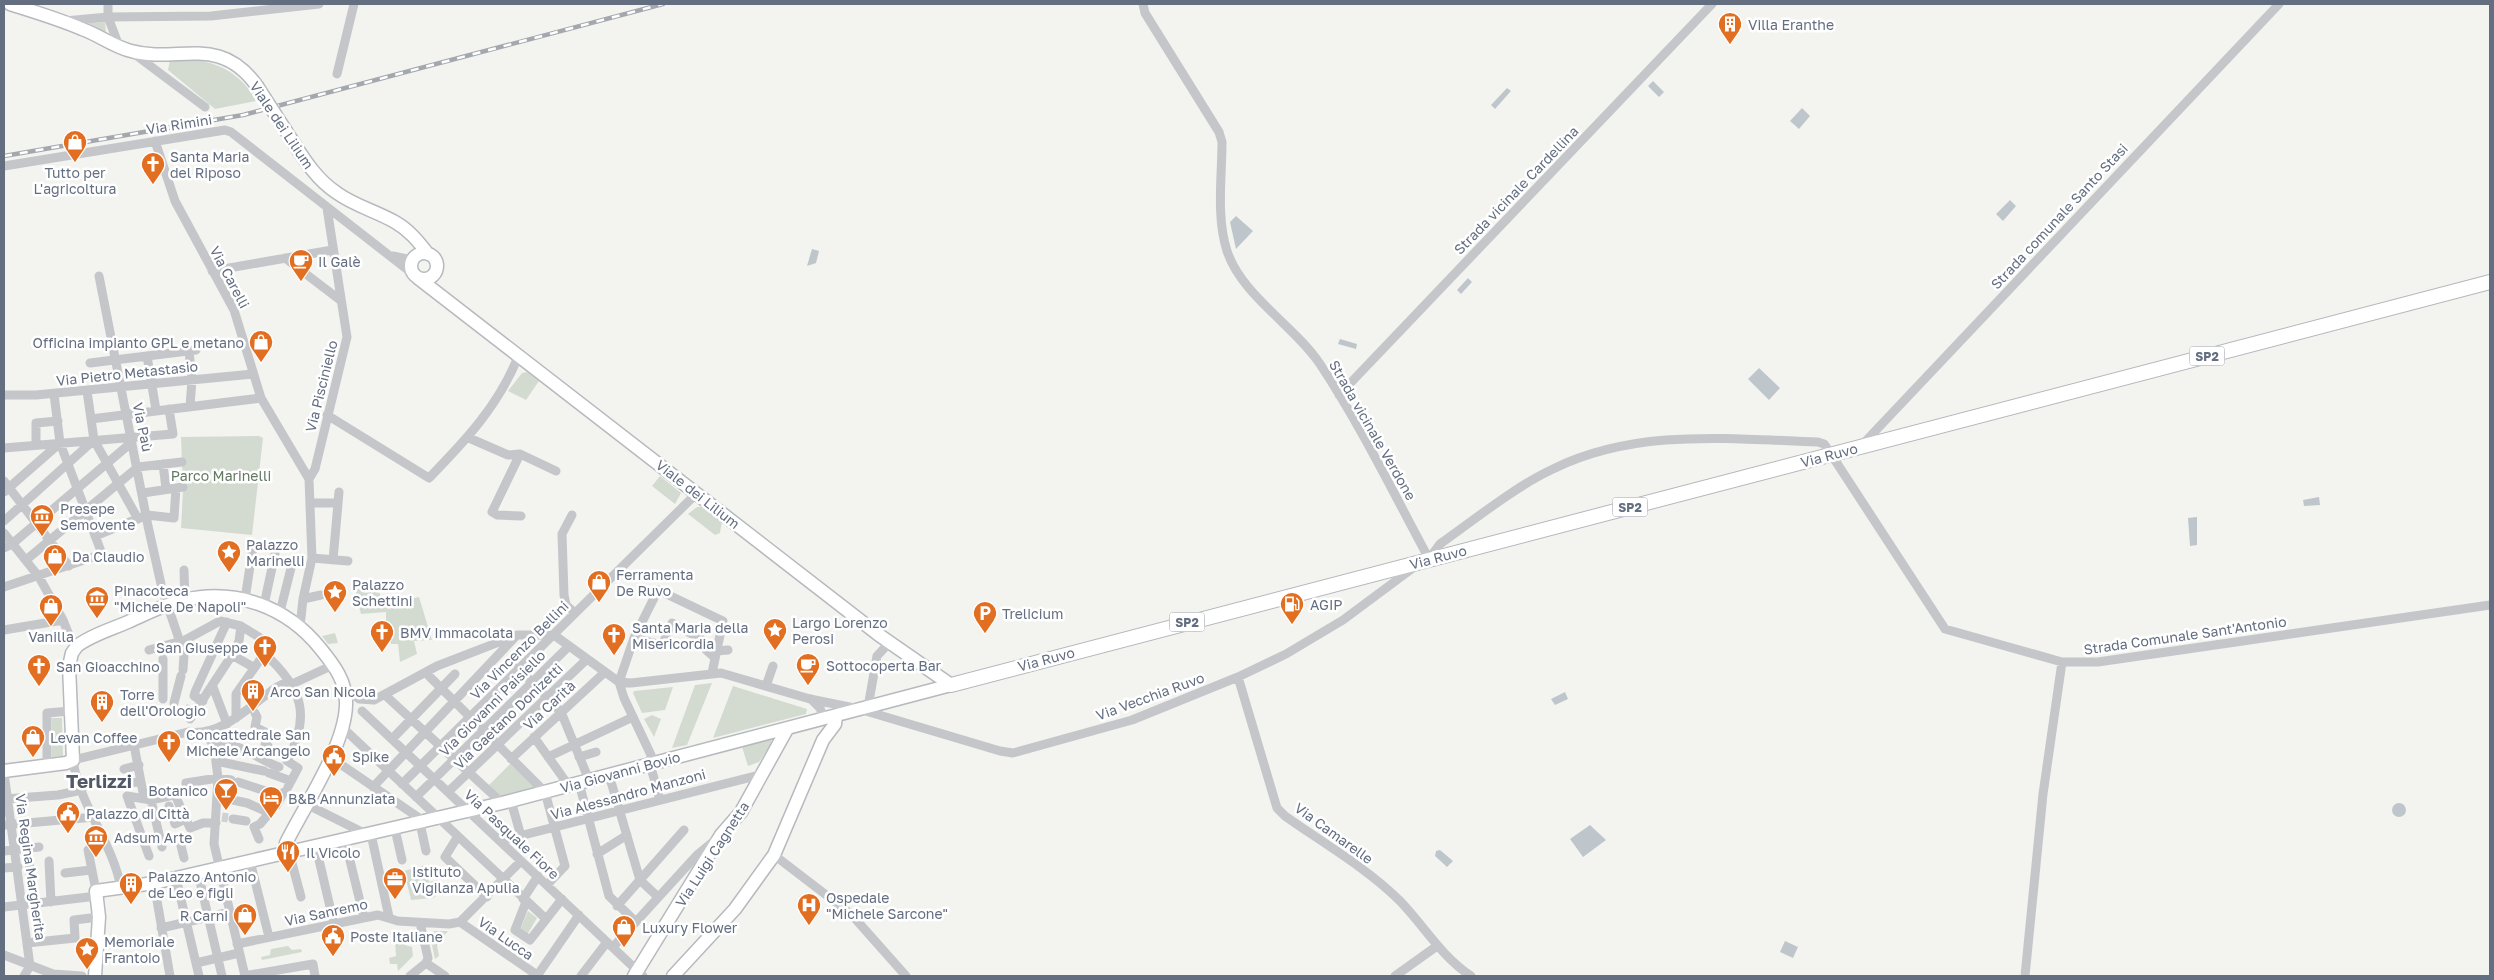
<svg xmlns="http://www.w3.org/2000/svg" width="2494" height="980" viewBox="0 0 2494 980" font-family="'Golos Text',sans-serif">
	<rect width="100%" height="100%" fill="#f3f4ef"/>
	<!-- green -->
	<path fill="#d3dbd1" d="M105,22l1,11 -18,-10z
		M189,59c30,3 53,15 67,42l-41,8 -47,-39 2,-10z
		M527,372l12,9 -13,19 -18,-9 14,-18z
		M259,436l4,2 -11,97 -71,-7 2,-38 -2,-53z
		M660,476l21,17 -6,11 -23,-18z
		M697,507h5l20,14 -2,12 -5,2 -27,-21z
		M378,584l4,21 37,-8 13,43 -18,1 3,13 -17,8 -2,-18h-7l-1,-10h-4v-22l-25,2 -6,-24z
		M335,633l3,10 -10,1 -6,-8z
		M712,683l-25,62 -15,3 23,-63z
		M733,686l74,23 -1,5 -93,24z
		M673,687l-8,23 -23,3 -9,-20 1,-2z
		M652,715l9,4 -7,18 -10,-18z
		M52,718h10l1,38 -11,1z
		M771,739l1,4 -13,19 -11,4 -6,-19z
		M511,763l25,25 -37,11 -12,-12z
		M425,865l4,17 8,-2 -1,16 -3,2 -22,2 -7,-29z
		M528,911l9,7 -10,17 -7,-5z
		M434,931h14l-11,14 2,11 -4,3 -5,-23z
		M395,942l17,5 1,9 -15,15 -1,-7h-7l-1,-6 7,-2z
		M288,946l4,4 9,-1 1,3 -40,8 -1,-3 9,-2 1,-6z"/>
	<!-- water -->
	<path fill="#bec6cc" d="M1653,81l11,11 -5,5 -11,-11z
		M1507,88l4,3 -16,18 -4,-4z
		M1802,108l8,8 -11,13 -9,-8z
		M2010,200l6,6 -13,15 -7,-7z
		M1236,216l17,15 -17,18 -6,-27z
		M812,249l7,2 -3,12 -9,3z
		M1468,278l4,4 -11,12 -4,-4z
		M1340,339l17,5 -1,5 -18,-5z
		M1759,368l21,20 -11,12 -21,-21z
		M2319,497l1,8 -16,1 -1,-6z
		M2197,517v28l-7,1 -2,-28z
		M1565,692l3,7 -13,6 -4,-6z
		M2392 810a7 7 0 1 1 14 0a7 7 0 1 1-14 0Z
		M1590,825l16,15 -23,17 -13,-18z
		M1440,850l13,11 -6,6 -12,-11 1,-5z
		M1785,941l13,6 -5,11 -13,-6z"/>
	<g fill="none" stroke-linecap="round" stroke-linejoin="round">
		<!-- street-tunnel -->
		<path stroke="#cfd2d4" stroke-width="9" stroke-dasharray="9 4.5" stroke-linecap="butt" d="M189,710l2,-4
			M222,817l6,1"/>
		<!-- secondary casing -->
		<g stroke="#b6b9be" stroke-width="15">
			<path id="secondary" d="M10,4c25,8 49,15 72,25 17,6 32,18 49,22 47,13 88,-18 126,35
				M286,131c15,23 28,47 51,62 18,13 39,18 58,29 14,8 23,19 33,32
				M411 266a13 13 0 1 1 26 0a13 13 0 1 1-26 0Z
				M418,278l461,357 72,50
				M4,771l62,-8 7,-3 -4,-94 3,-13 5,-7c14,-11 35,-17 51,-24 18,-8 37,-18 56,-22 52,-12 103,7 136,48 14,17 27,34 26,57 -1,41 -41,100 -60,138l3,9 -135,31 -58,8 3,26 -4,59
				M289,852l213,-49 449,-118
				M634,976l87,-141 20,-23 46,-83
				M673,976l62,-67 39,-54 49,-115 12,-16 1,-8"/>
		</g>
		<!-- primary casing -->
		<g stroke="#b4b7bc" stroke-width="16">
			<path id="primary" d="M951,685l1539,-403"/>
		</g>
		<!-- street -->
		<path stroke="#c4c6ca" stroke-width="9" d="M108,4v13l11,29
			M1143,4l2,9 74,119 3,10c0,35 -6,75 5,109 15,45 67,74 93,113 41,62 74,130 109,195l11,-15c34,-24 76,-58 113,-75 83,-41 176,-30 265,-27l6,2 3,4 118,181 117,33h36l392,-57
			M65,21l43,-4 103,-1 108,-12
			M133,53l72,54
			M337,74l17,-70
			M155,141l20,60 59,109 27,88 48,81 3,79 -9,41 -3,28
			M4,166l221,-36 6,2 182,142
			M393,256l19,4
			M285,258l55,42
			M212,271l120,-21
			M99,276l49,250 13,58
			M189,351l3,29 -2,26
			M147,356l9,54
			M90,363l106,-13
			M87,391l7,49 44,79
			M4,395h32l217,-21
			M1339,395l373,-391
			M327,415l102,63c37,-38 69,-72 89,-121
			M91,419l170,-21
			M469,438l39,17 12,-1 -28,58 5,3 24,1
			M36,445v-22l22,-2
			M1862,445l417,-441
			M4,448l169,-14 -4,-25
			M520,454l36,17
			M163,464l3,25
			M309,479l6,-10 32,-132 -20,-129
			M4,481l65,85
			M4,492l56,-49
			M143,493l40,-6
			M311,503h27
			M572,515l-10,19 2,61 2,10 9,8
			M4,521l90,-81
			M4,533l35,44 24,43 8,20 6,6
			M95,536l52,-21 27,3 2,-30
			M4,548l8,-4 120,-102
			M312,558l36,3
			M26,560l112,-93 44,-5
			M333,560l6,-68
			M184,570l1,30
			M4,587l98,-33 -42,-111 -6,-49
			M163,592l17,50
			M245,599l8,-52
			M303,599l18,-4
			M264,605l11,-51
			M281,608l12,-48
			M4,630l59,-10
			M634,638l28,7 10,-22 29,16 5,11 9,8
			M267,646l3,3 -5,5c38,35 46,62 22,107l11,7 -10,19
			M149,650l36,-10 35,-19 21,5 18,11
			M717,651l11,-1
			M232,655l21,12
			M163,659v40
			M518,668l43,44 28,68
			M183,670l2,-30
			M426,673l119,119 20,74 -18,19
			M1238,677l39,131 8,8c38,27 82,52 115,85 25,26 41,55 71,75
			M619,682l15,-44 24,-48 65,31 -11,52
			M619,682l5,16 27,57 -1,9 10,36
			M290,685l43,-20
			M766,686l7,-20
			M213,687l14,37
			M345,688l14,11 15,1 63,-34 80,-31h37l65,47 12,1 90,-10 89,26 49,10 141,42 13,2 119,-33 106,-43 48,-23 57,-34 74,-55
			M385,695l117,108
			M811,699l9,9 4,11
			M203,701l-9,-5 1,-4 32,-70
			M174,703l7,-27
			M868,707l9,-51 13,-14
			M362,711l281,265
			M255,713l2,4 -2,10 14,7 -4,11 3,1 -2,6
			M236,718v-24l26,-37
			M190,719l42,-64 7,-14 2,-15
			M343,728l203,191
			M205,733l9,13 4,32 -4,66 31,132
			M534,737l35,49
			M392,739l63,-65
			M134,745l10,53
			M214,746c25,-6 42,13 65,21
			M330,757l95,65
			M548,757l85,-40
			M579,757l17,-5
			M511,759l94,-87
			M216,761l48,10
			M47,766v-53l24,-2
			M124,769l15,-4
			M4,773l26,193 -6,10
			M269,773l22,8
			M609,775l31,105 18,17
			M238,782l43,14
			M125,783l16,-1
			M579,783l30,113 27,26
			M402,784l295,-291
			M373,787l144,-152
			M448,792l139,-133
			M175,795l15,33 13,-5h13
			M416,797l153,-151
			M4,799l54,-4 24,-5
			M228,799l19,4 23,10
			M151,800l11,47
			M511,801l10,35
			M306,804l62,31
			M169,806l6,18 11,-5
			M276,806l8,-14
			M233,819l13,2
			M420,823l6,28
			M4,825l91,-8
			M395,829l7,31
			M371,834l18,83
			M458,836l-13,21 42,40
			M259,839l-5,-12 6,-3 11,-13
			M345,840l19,78
			M500,841l263,-67
			M180,842l4,16
			M316,847l18,77
			M88,850l8,41
			M4,851l35,-4
			M289,852l12,45
			M597,854l30,-19
			M774,855l77,59 55,62
			M149,856l-22,-60 24,4 36,-8 -1,-9 32,-5 13,2
			M49,861l2,41
			M250,861l19,76
			M29,863l4,41
			M4,868l14,-1
			M65,873l26,-3
			M198,873l24,103
			M176,878l23,98
			M154,883l16,93
			M121,888c-8,-45 -42,-83 -48,-128l115,-28c35,5 62,-27 89,-45l6,-3 7,1
			M523,899l15,-23
			M526,902l-11,28 15,10 32,-41
			M617,906l67,-76
			M4,907l93,-11
			M460,922l77,53
			M460,922l61,-61
			M420,923l8,35 -2,5
			M161,928l69,-16
			M27,943l48,-5 -1,-18 25,-3
			M237,944l141,-29 20,6 51,3 11,-2
			M613,947l84,-92 16,-13
			M4,955l49,19 29,2
			M196,963l43,-10
			M426,963l19,13
			M244,976l69,-12 2,12
			M410,976l16,-13
			M537,976l42,-61
			M581,976l26,-34
			M1395,976l42,-30
			M2025,976l18,-182 19,-132"/>
		<!-- secondary -->
		<use href="#secondary" stroke="#fff" stroke-width="12"/>
		<!-- primary -->
		<use href="#primary" stroke="#fff" stroke-width="14"/>
		<!-- rail casing -->
		<g stroke="#a4a7ae" stroke-width="4.5">
			<path id="rail" d="M4,156l239,-41 420,-111"/>
		</g>
		<!-- rail -->
		<use href="#rail" stroke="#fff" stroke-width="2.5" stroke-dasharray="8" stroke-linecap="butt"/>
		<!-- secondary-bridge casing -->
		<g stroke="#b6b9be" stroke-width="15" stroke-linecap="butt">
			<path id="secondary-bridge" d="M257,86l29,45"/>
		</g>
		<!-- secondary-bridge -->
		<use href="#secondary-bridge" stroke="#fff" stroke-width="12"/>
	</g>
	<!-- icons -->
	<defs>
		<g id="building-pin" transform="scale(1.25)"><path d="M0 17L-7.5 6A9.5 9.5 0 1 1 7.5 6Z" fill="#e26f21" stroke="#fff"/><path d="M-4-6H4V6H1V3H-1V6H-4ZM-2.5-4.3h1.7v1.8h-1.7ZM.8-4.3h1.7v1.8H.8ZM-2.5-1h1.7V.8h-1.7ZM.8-1h1.7V.8H.8Z" fill="#fff"/></g>
		<g id="shop-pin" transform="scale(1.25)"><path d="M0 17L-7.5 6A9.5 9.5 0 1 1 7.5 6Z" fill="#e26f21" stroke="#fff"/><path d="M-5-2.5h2.3a2.7 3.5 0 0 1 5.4 0H5L5.5 6h-11ZM-1.5-2.5h3a1.5 2.3 0 0 0-3 0Z" fill="#fff"/></g>
		<g id="church-pin" transform="scale(1.25)"><path d="M0 17L-7.5 6A9.5 9.5 0 1 1 7.5 6Z" fill="#e26f21" stroke="#fff"/><path d="M-1.2-6h2.4v3.5h3.3v2.4h-3.3V6h-2.4V-.1h-3.3v-2.4h3.3Z" fill="#fff"/></g>
		<g id="cafe-pin" transform="scale(1.25)"><path d="M0 17L-7.5 6A9.5 9.5 0 1 1 7.5 6Z" fill="#e26f21" stroke="#fff"/><path d="M-5.5-4.5H6V0H3Q3 3.5 0 3.5H-2.5Q-5.5 3.5-5.5 0ZM3-3.2v2h1.7v-2ZM-6 4.5H4V6H-6Z" fill="#fff"/></g>
		<g id="museum-pin" transform="scale(1.25)"><path d="M0 17L-7.5 6A9.5 9.5 0 1 1 7.5 6Z" fill="#e26f21" stroke="#fff"/><path d="M0-6L6-3V-2H-6V-3ZM-5-1h2V3h-2ZM-1-1h2V3h-2ZM3-1h2V3H3ZM-6 4H6V6H-6Z" fill="#fff"/></g>
		<g id="sight-pin" transform="scale(1.25)"><path d="M0 17L-7.5 6A9.5 9.5 0 1 1 7.5 6Z" fill="#e26f21" stroke="#fff"/><path d="M0-6L1.8-2.2L6-1.7L2.9 1.2L3.7 5.4L0 3.3L-3.7 5.4L-2.9 1.2L-6-1.7L-1.8-2.2Z" fill="#fff"/></g>
		<g id="fuel-pin" transform="scale(1.25)"><path d="M0 17L-7.5 6A9.5 9.5 0 1 1 7.5 6Z" fill="#e26f21" stroke="#fff"/><path d="M-5.5-6h7V0h2V4h1.3V-2.5L3-4.5l.8-.8L6-3V5H2.5V1h-1V6h-7ZM-4.2-4.7v3.2H.2V-4.7Z" fill="#fff"/></g>
		<g id="parking-pin" transform="scale(1.25)"><path d="M0 17L-7.5 6A9.5 9.5 0 1 1 7.5 6Z" fill="#e26f21" stroke="#fff"/><path d="M-3.5-5.5H1a3.5 3.5 0 0 1 0 7H-1V5.5H-3.5ZM-1-3.4V-.6H.8a1.4 1.4 0 0 0 0-2.8Z" fill="#fff"/></g>
		<g id="civic-pin" transform="scale(1.25)"><path d="M0 17L-7.5 6A9.5 9.5 0 1 1 7.5 6Z" fill="#e26f21" stroke="#fff"/><path d="M-.6-6.5H3V-4.5H.6V-3L4-1V1h2V6H-6V1h2V-1L-.6-3ZM-1.2 2.5V6h2.4V2.5Z" fill="#fff"/></g>
		<g id="bar-pin" transform="scale(1.25)"><path d="M0 17L-7.5 6A9.5 9.5 0 1 1 7.5 6Z" fill="#e26f21" stroke="#fff"/><path d="M-6-5H6L.8 .8V4.5H3.5V6h-7V4.5H-.8V.8Z" fill="#fff"/></g>
		<g id="hotel-pin" transform="scale(1.25)"><path d="M0 17L-7.5 6A9.5 9.5 0 1 1 7.5 6Z" fill="#e26f21" stroke="#fff"/><path d="M-6-4.5h1.5V1H6V5H4.5V3h-9V5H-6ZM-4 0a1.8 1.8 0 1 1 3.6 0ZM.5 0V-2.5h3Q6-2.5 6 0Z" fill="#fff"/></g>
		<g id="restaurant-pin" transform="scale(1.25)"><path d="M0 17L-7.5 6A9.5 9.5 0 1 1 7.5 6Z" fill="#e26f21" stroke="#fff"/><path d="M-5-6h1v4h1v-4h1v4h1v-4h1v5L-1.5 .5V6h-2V.5L-5-1ZM5-6V6H3V1.5H1.5Q1.5-4 5-6Z" fill="#fff"/></g>
		<g id="office-pin" transform="scale(1.25)"><path d="M0 17L-7.5 6A9.5 9.5 0 1 1 7.5 6Z" fill="#e26f21" stroke="#fff"/><path d="M-6-3h4V-5.5h4V-3h4V5H-6ZM-1-4.5V-3h2v-1.5ZM-6 0V1H6V0Z" fill="#fff"/></g>
		<g id="hospital-pin" transform="scale(1.25)"><path d="M0 17L-7.5 6A9.5 9.5 0 1 1 7.5 6Z" fill="#e26f21" stroke="#fff"/><path d="M-5-5h3v3.5h4V-5h3V5h-3V1.5h-4V5h-3Z" fill="#fff"/></g>
	</defs>
	<g fill-rule="evenodd">
		<use href="#building-pin" x="1730" y="24"/>
		<use href="#shop-pin" x="75" y="142"/>
		<use href="#church-pin" x="153" y="164"/>
		<use href="#cafe-pin" x="301" y="261"/>
		<use href="#shop-pin" x="261" y="342"/>
		<use href="#museum-pin" x="42" y="516"/>
		<use href="#sight-pin" x="229" y="552"/>
		<use href="#shop-pin" x="55" y="556"/>
		<use href="#shop-pin" x="599" y="582"/>
		<use href="#sight-pin" x="335" y="592"/>
		<use href="#museum-pin" x="97" y="598"/>
		<use href="#fuel-pin" x="1292" y="604"/>
		<use href="#shop-pin" x="51" y="606"/>
		<use href="#parking-pin" x="985" y="613"/>
		<use href="#sight-pin" x="775" y="630"/>
		<use href="#church-pin" x="382" y="632"/>
		<use href="#church-pin" x="614" y="635"/>
		<use href="#church-pin" x="265" y="647"/>
		<use href="#cafe-pin" x="808" y="665"/>
		<use href="#church-pin" x="39" y="666"/>
		<use href="#building-pin" x="253" y="691"/>
		<use href="#building-pin" x="102" y="702"/>
		<use href="#shop-pin" x="33" y="737"/>
		<use href="#church-pin" x="169" y="742"/>
		<use href="#civic-pin" x="334" y="756"/>
		<use href="#bar-pin" x="226" y="790"/>
		<use href="#hotel-pin" x="271" y="798"/>
		<use href="#civic-pin" x="68" y="813"/>
		<use href="#museum-pin" x="96" y="837"/>
		<use href="#restaurant-pin" x="288" y="852"/>
		<use href="#office-pin" x="395" y="879"/>
		<use href="#building-pin" x="131" y="884"/>
		<use href="#hospital-pin" x="809" y="905"/>
		<use href="#shop-pin" x="245" y="915"/>
		<use href="#shop-pin" x="624" y="927"/>
		<use href="#civic-pin" x="333" y="936"/>
		<use href="#sight-pin" x="87" y="949"/>
	</g>
	<g text-anchor="middle" dominant-baseline="central" stroke-width="5" stroke-linejoin="round" paint-order="stroke">
		<!-- shield labels -->
		<g fill="#fff" stroke="#929aa7" stroke-width="1">
			<rect x="2189.5" y="346.5" width="35" height="19" rx="4"/>
			<rect x="1612.5" y="497.5" width="35" height="19" rx="4"/>
			<rect x="1169.5" y="612.5" width="35" height="19" rx="4"/>
		</g>
		<g font-size="12" font-weight="bold" fill="#636e81">
			<text x="2207" y="356">SP2</text>
			<text x="1630" y="507">SP2</text>
			<text x="1187" y="622">SP2</text>
		</g>
		<!-- poi labels -->
		<g font-size="14" fill="#636e81" stroke="#fff" text-anchor="start">
			<text x="1748" y="24">Villa Eranthe</text>
			<text x="170" y="156">Santa Maria<tspan x="170" dy="16">del Riposo</tspan></text>
			<text x="75" y="172" text-anchor="middle">Tutto per<tspan x="75" dy="16">L'agricoltura</tspan></text>
			<text x="318" y="261">Il Galè</text>
			<text x="244" y="342" text-anchor="end">Officina impianto GPL e metano</text>
			<text x="60" y="508">Presepe<tspan x="60" dy="16">Semovente</tspan></text>
			<text x="246" y="544">Palazzo<tspan x="246" dy="16">Marinelli</tspan></text>
			<text x="72" y="556">Da Claudio</text>
			<text x="616" y="574">Ferramenta<tspan x="616" dy="16">De Ruvo</tspan></text>
			<text x="352" y="584">Palazzo<tspan x="352" dy="16">Schettini</tspan></text>
			<text x="114" y="590">Pinacoteca<tspan x="114" dy="16">"Michele De Napoli"</tspan></text>
			<text x="1310" y="604">AGIP</text>
			<text x="1002" y="613">Trelicium</text>
			<text x="792" y="622">Largo Lorenzo<tspan x="792" dy="16">Perosi</tspan></text>
			<text x="632" y="627">Santa Maria della<tspan x="632" dy="16">Misericordia</tspan></text>
			<text x="400" y="632">BMV Immacolata</text>
			<text x="51" y="636" text-anchor="middle">Vanilla</text>
			<text x="248" y="647" text-anchor="end">San Giuseppe</text>
			<text x="826" y="665">Sottocoperta Bar</text>
			<text x="56" y="666">San Gioacchino</text>
			<text x="270" y="691">Arco San Nicola</text>
			<text x="120" y="694">Torre<tspan x="120" dy="16">dell'Orologio</tspan></text>
			<text x="186" y="734">Concattedrale San<tspan x="186" dy="16">Michele Arcangelo</tspan></text>
			<text x="50" y="737">Levan Coffee</text>
			<text x="352" y="756">Spike</text>
			<text x="208" y="790" text-anchor="end">Botanico</text>
			<text x="288" y="798">B&amp;B Annunziata</text>
			<text x="86" y="813">Palazzo di Città</text>
			<text x="114" y="837">Adsum Arte</text>
			<text x="306" y="852">Il Vicolo</text>
			<text x="412" y="871">Istituto<tspan x="412" dy="16">Vigilanza Apulia</tspan></text>
			<text x="148" y="876">Palazzo Antonio<tspan x="148" dy="16">de Leo e figli</tspan></text>
			<text x="826" y="897">Ospedale<tspan x="826" dy="16">"Michele Sarcone"</tspan></text>
			<text x="228" y="915" text-anchor="end">R Carni</text>
			<text x="642" y="927">Luxury Flower</text>
			<text x="350" y="936">Poste Italiane</text>
			<text x="104" y="941">Memoriale<tspan x="104" dy="16">Frantoio</tspan></text>
		</g>
		<!-- street labels -->
		<g font-size="14" fill="#636e81" stroke="#fff">
			<text transform="translate(179 124) rotate(-9)">Via Rimini</text>
			<text transform="translate(282 125) rotate(56)">Viale dei Lilium</text>
			<text transform="translate(1516 190) rotate(-46)">Strada vicinale Cardellina</text>
			<text transform="translate(2059 216) rotate(-47)">Strada comunale Santo Stasi</text>
			<text transform="translate(230 277) rotate(62)">Via Carelli</text>
			<text transform="translate(127 373) rotate(-6)">Via Pietro Metastasio</text>
			<text transform="translate(321 386) rotate(-76)">Via Pisciniello</text>
			<text transform="translate(143 427) rotate(78)">Via Paù</text>
			<text transform="translate(1373 430) rotate(60)">Strada vicinale Verdone</text>
			<text transform="translate(1829 455) rotate(-15)">Via Ruvo</text>
			<text transform="translate(698 494) rotate(38)">Viale dei Lilium</text>
			<text transform="translate(1438 557) rotate(-15)">Via Ruvo</text>
			<text transform="translate(2185 635) rotate(-8)">Strada Comunale Sant'Antonio</text>
			<text transform="translate(519 650) rotate(-45)">Via Vincenzo Bellini</text>
			<text transform="translate(1046 659) rotate(-15)">Via Ruvo</text>
			<text transform="translate(1150 696) rotate(-20)">Via Vecchia Ruvo</text>
			<text transform="translate(492 703) rotate(-45)">Via Giovanni Paisiello</text>
			<text transform="translate(549 705) rotate(-43)">Via Carità</text>
			<text transform="translate(508 716) rotate(-44)">Via Gaetano Donizetti</text>
			<text transform="translate(620 772) rotate(-15)">Via Giovanni Bovio</text>
			<text transform="translate(628 794) rotate(-15)">Via Alessandro Manzoni</text>
			<text transform="translate(1334 833) rotate(36)">Via Camarelle</text>
			<text transform="translate(512 834) rotate(43)">Via Pasquale Fiore</text>
			<text transform="translate(712 854) rotate(-57)">Via Luigi Cagnetta</text>
			<text transform="translate(31 867) rotate(82)">Via Regina Margherita</text>
			<text transform="translate(326 912) rotate(-12)">Via Sanremo</text>
			<text transform="translate(506 938) rotate(35)">Via Lucca</text>
		</g>
		<!-- park labels -->
		<g font-size="14" fill="#627861" stroke="#fff">
			<text x="221" y="475">Parco Marinelli</text>
		</g>
		<!-- district labels -->
		<g font-size="19" font-weight="bold" fill="#515966" stroke="#fff">
			<text x="99" y="780">Terlizzi</text>
		</g>
	</g>
	<!-- border -->
	<rect width="2494" height="980" fill="none" stroke="#636e81" stroke-width="10"/>
</svg>
